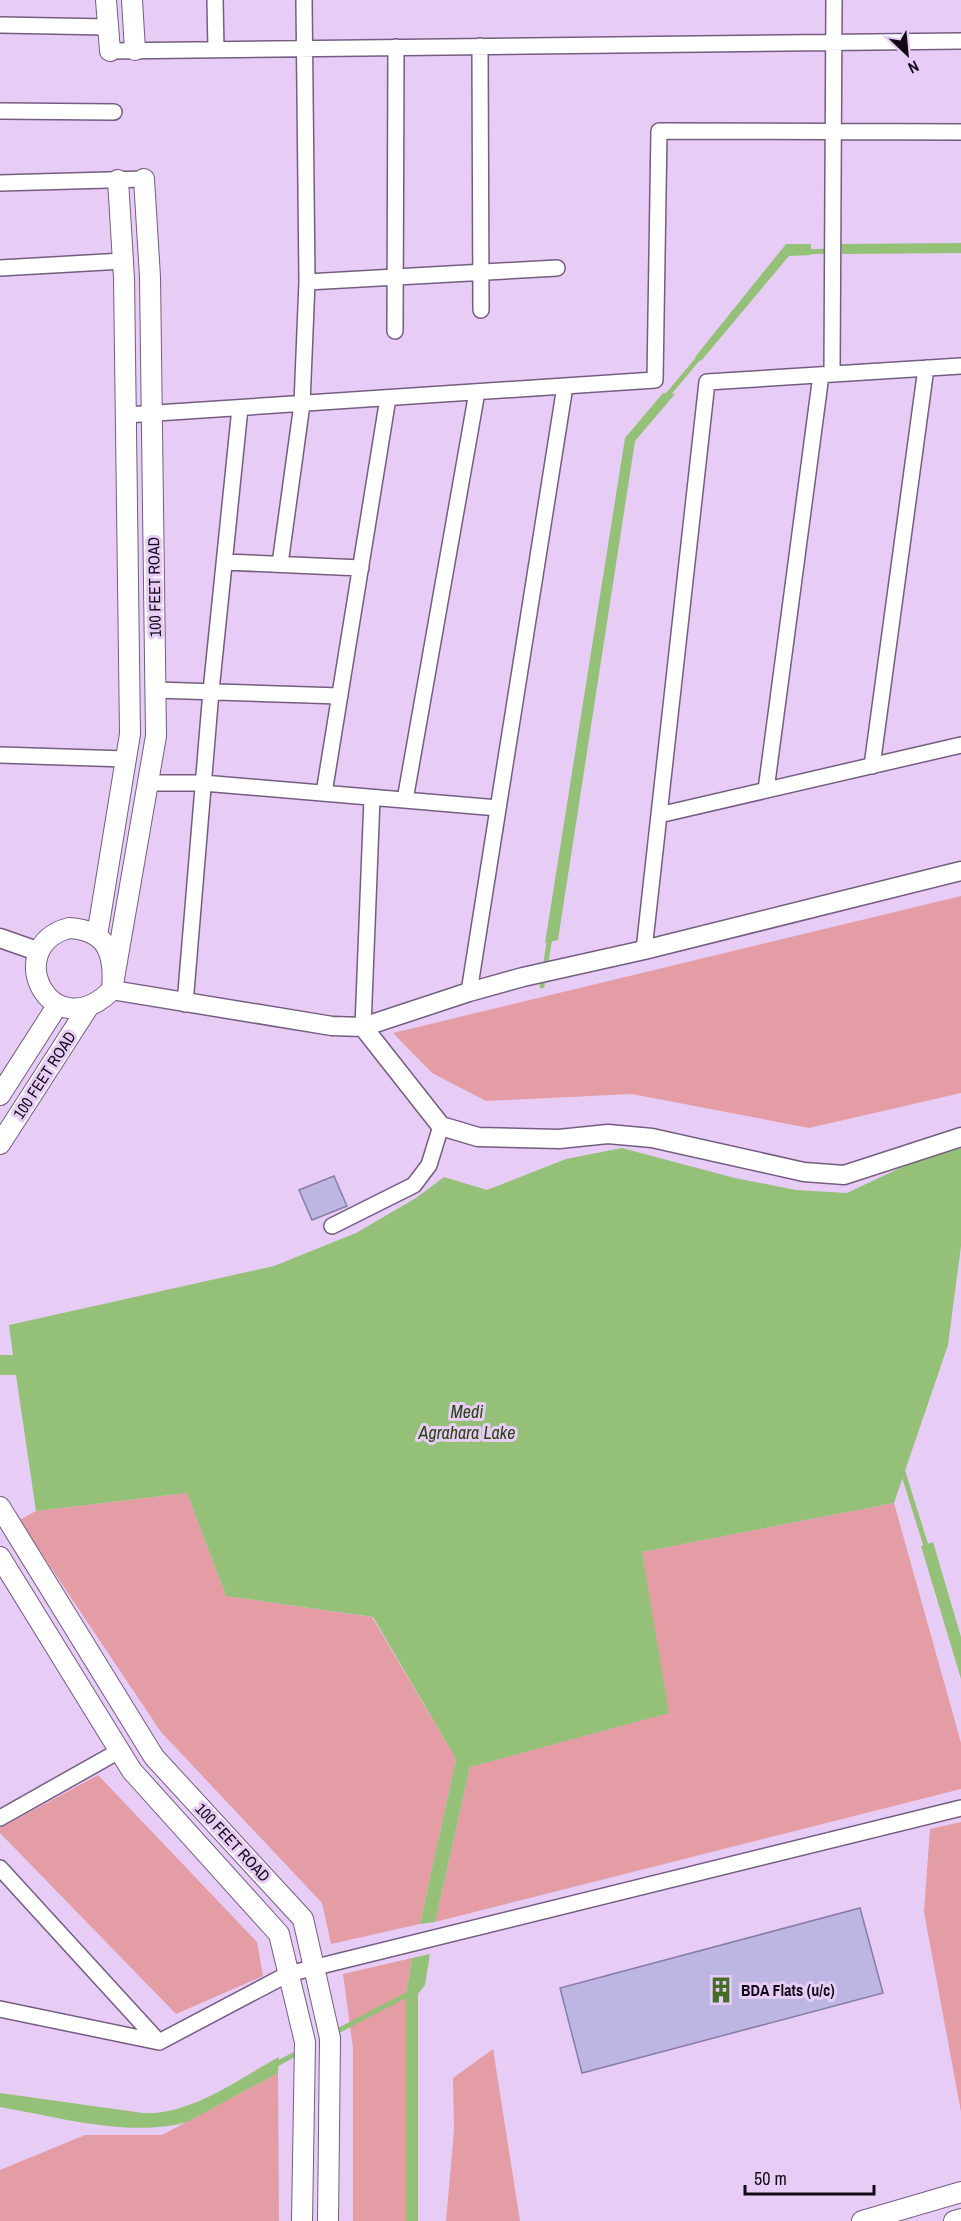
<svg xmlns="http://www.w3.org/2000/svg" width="961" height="2221" viewBox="0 0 961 2221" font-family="'Archivo Narrow',sans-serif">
	<rect width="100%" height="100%" fill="#e7cdf6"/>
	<!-- green -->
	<path fill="#e49da4" d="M961,896v197l-152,35 -177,-34 -146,7 -54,-28 -39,-40z
		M187,1493l39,103 146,21 84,142 -36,165 -89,20 -9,-41 -161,-171 -142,-212 17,-9z
		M894,1503l67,240v46l-526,133 35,-155 198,-54 -26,-161z
		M98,1775l159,167 6,34 -87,38 -176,-181v-5z
		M961,1822v290l-37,-200 6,-83z
		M412,1958l-6,36v227h-53v-173l-10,-74z
		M493,2049l27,172h-74l8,-91 -1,-52z
		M278,2073l1,148h-279v-51l85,-35h77z"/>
	<!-- water -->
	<path fill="#95c078" d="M961,243v10l-119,1 -1,-10z
		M786,244h25v11l-22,1 -88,105 -6,-4z
		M663,393l12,1 -40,47 -77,499 -13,3 80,-505z
		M961,1146v100l-13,99 -54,158 -252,49 27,161 -199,54 -35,155 -15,2 36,-165 -83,-142 -147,-21 -39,-103 -151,18 -20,-136h-16v-20h13l-4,-30 265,-59 82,-33 60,-35 28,-21 43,13 79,-31 56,-11 113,30 61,12 51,3 55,-26z
		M933,1542l28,95v42l-40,-133z
		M430,1954l-5,31 -7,9v227h-12v-227l6,-36z
		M279,2057l-1,16 -91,49c-58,16 -129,-5 -187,-15v-14l143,20c49,2 95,-34 136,-56z"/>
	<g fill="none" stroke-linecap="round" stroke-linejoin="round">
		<!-- stream -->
		<path stroke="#95c078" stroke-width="5" d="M804,252l27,-1
			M665,398l37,-44
			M542,986l8,-49
			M902,1469l25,80
			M334,2033l74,-39
			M273,2066l26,-14"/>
	</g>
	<!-- building -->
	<path fill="#beb6e2" stroke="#867da7" stroke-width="1.5" d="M334,1176l13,30 -35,14 -13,-30z
		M860,1908l23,85 -301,80 -22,-85z"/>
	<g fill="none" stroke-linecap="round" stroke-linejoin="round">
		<!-- minor casing -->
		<g stroke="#745d81" stroke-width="18">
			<path id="minor" d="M215,0l1,49
				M304,0l3,282
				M0,25l108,2
				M480,46l1,264
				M110,51l851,-10
				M0,111l114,1
				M0,183l144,-4
				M0,268l123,-7
				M395,331l1,-284
				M832,374l2,-374
				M126,415l529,-35 4,-249 302,1
				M225,562l136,6
				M280,564l22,-160 5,-122 250,-14
				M156,690l184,6
				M0,755l126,4
				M872,766l54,-398
				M148,783h55l295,25
				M766,790l55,-415
				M324,793l64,-395
				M405,800l72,-408
				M659,815l302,-70
				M644,950l63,-568 254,-16
				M469,992l96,-606
				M185,1004l26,-313 29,-283
				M363,1027l9,-229
				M332,1226l82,-41 15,-20 12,-39
				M0,1818l119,-67
				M0,1868l159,174
				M0,2009l159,33 129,-68 673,-166"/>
		</g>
		<!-- tertiary casing -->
		<g stroke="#745d81" stroke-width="21">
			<path id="tertiary" d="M0,938l37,13
				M112,990l220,36 31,1 78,99 37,11 81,2 49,-5 44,4 152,34 40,3 117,-38
				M363,1027l106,-35 54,-15 121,-27 317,-79"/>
		</g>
		<!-- secondary casing -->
		<g stroke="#745d81" stroke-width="22">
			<path id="secondary" d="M106,0l4,51
				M132,0l3,50
				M69,928c40,2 46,28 43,62 -61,60 -112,-43 -43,-62z
				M97,936l33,-202 -6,-456 -6,-98
				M112,990l44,-254 -6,-459 -6,-98
				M0,1095l57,-89
				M0,1144l89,-138
				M0,1507l154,250 149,162 27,119 -2,183
				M0,1557l132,214 147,163 26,108 -3,179
				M862,2221l99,-29
				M954,2221l7,-2"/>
		</g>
		<!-- minor -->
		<use href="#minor" stroke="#fff" stroke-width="15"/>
		<!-- tertiary -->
		<use href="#tertiary" stroke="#fff" stroke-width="18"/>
		<!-- secondary -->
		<use href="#secondary" stroke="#fff" stroke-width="20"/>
	</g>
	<!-- icons -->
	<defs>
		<g id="building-bare" transform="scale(2.07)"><path d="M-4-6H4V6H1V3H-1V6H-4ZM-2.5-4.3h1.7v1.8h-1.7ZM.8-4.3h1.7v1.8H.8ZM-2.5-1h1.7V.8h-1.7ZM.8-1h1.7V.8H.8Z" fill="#466d27" stroke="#e7cdf6" stroke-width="2.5" paint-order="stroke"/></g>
	</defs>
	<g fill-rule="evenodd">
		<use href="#building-bare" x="721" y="1990"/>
	</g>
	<g text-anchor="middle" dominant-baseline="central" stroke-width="6" stroke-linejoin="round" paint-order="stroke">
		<!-- street labels -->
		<g font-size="16" fill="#120917" stroke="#e7cdf6">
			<text transform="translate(154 587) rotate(-91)">100 FEET ROAD</text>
			<text transform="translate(44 1075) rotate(-57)">100 FEET ROAD</text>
			<text transform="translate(233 1842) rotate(47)">100 FEET ROAD</text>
		</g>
		<!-- poi labels -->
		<g font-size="16" font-weight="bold" fill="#120917" stroke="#e7cdf6" text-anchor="start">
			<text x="741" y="1990">BDA Flats (u/c)</text>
		</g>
		<!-- water labels -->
		<g font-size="18" font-style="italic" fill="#294412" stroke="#e7cdf6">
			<text x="467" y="1411">Medi<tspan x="467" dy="21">Agrahara Lake</tspan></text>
		</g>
	</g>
	<!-- north arrow -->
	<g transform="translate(907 54) rotate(154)" stroke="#e7cdf6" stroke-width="4.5" paint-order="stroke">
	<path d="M0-4.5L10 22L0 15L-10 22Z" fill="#120917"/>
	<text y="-9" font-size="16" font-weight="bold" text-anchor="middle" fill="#120917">N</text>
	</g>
	<!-- scale -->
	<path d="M745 2185v9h129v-9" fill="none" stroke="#120917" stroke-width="3"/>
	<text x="754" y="2185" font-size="18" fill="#120917" stroke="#e7cdf6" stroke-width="4.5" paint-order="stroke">50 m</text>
</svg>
